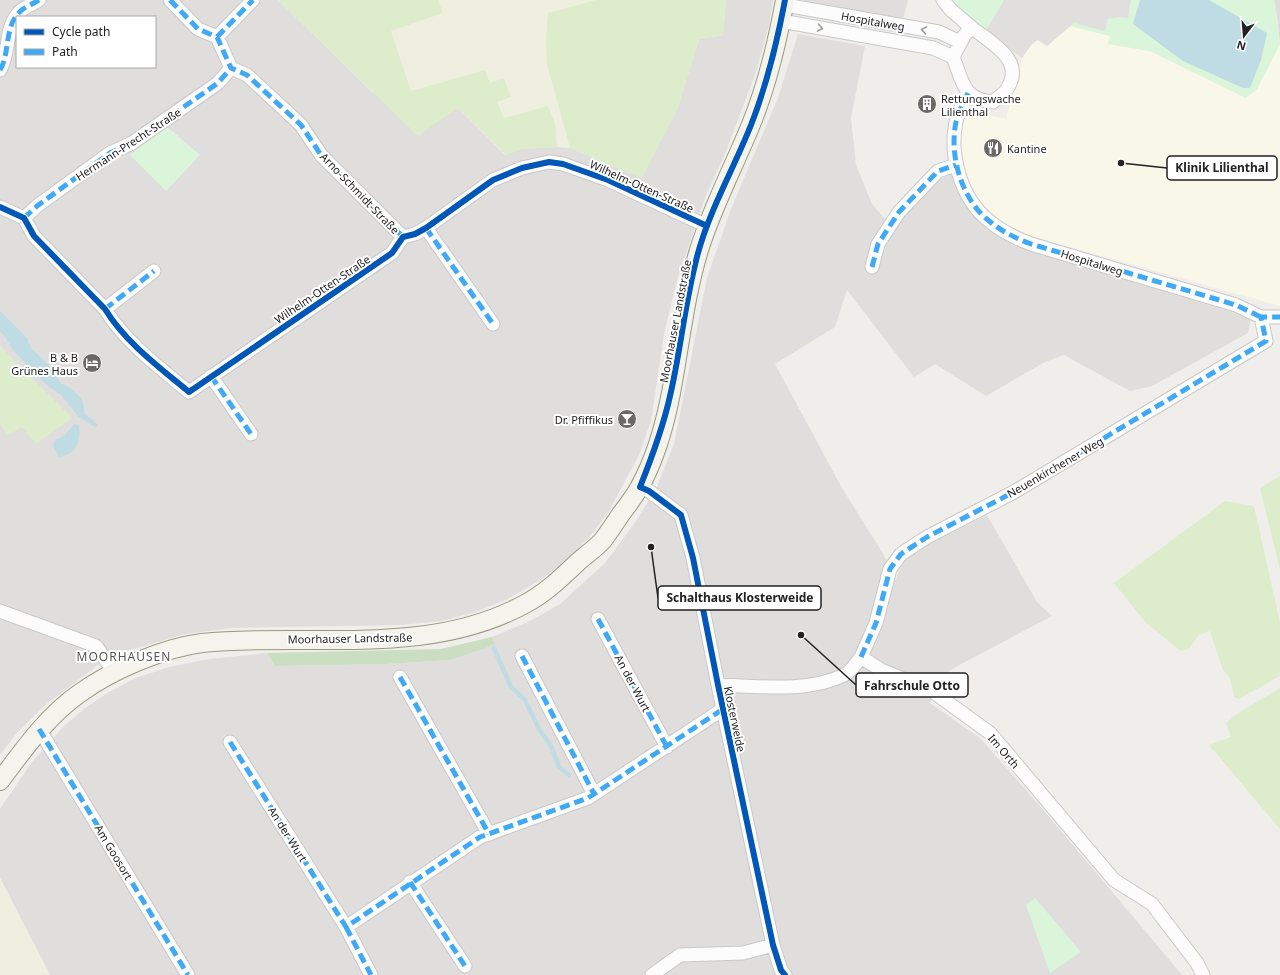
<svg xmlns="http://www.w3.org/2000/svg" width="1280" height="975" viewBox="0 0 1280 975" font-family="'Noto Sans',sans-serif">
	<rect width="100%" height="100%" fill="#f0eeeb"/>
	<!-- residential -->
	<path fill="#dfdedc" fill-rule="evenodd" d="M0,0h278l95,93 85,15 47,47 17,-6 35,-2 13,1 34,14 73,-52 22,-71 24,-4 3,-35h47l-4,25 -13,47 -29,77 -22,49 -27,79 -14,57 -13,87 -12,34 -30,56 -17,23 -26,28 -26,18 -32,19 -32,13 -35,9 -39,4 -170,3 -47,6 -75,22 -66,50 -27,27 -17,22zM17,17h138v50h-138z
		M804,0h104l-5,19 -100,-17z
		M1274,0h6v45l-3,-28z
		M798,34l67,12 -14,72 5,47 16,39 13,15 14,2 34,-39 19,-8 6,19 10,16 24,23 26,13 31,11 202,62 -3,15 -96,53 -22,5 -66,-36 -19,7 -59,34 -51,-32 -21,13 -67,-87 -12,37 -60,37 67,124 40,64 14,27 7,-17 11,-10 73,-37 50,87 15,14 -102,54 -20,33 51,36 59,67 142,169h-1132l-50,-97v-69l32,-47 31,-35 22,-19 24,-16 27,-14 33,-11 40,-8 58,-6 8,13 112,-2 63,-4 34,-11 11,-5 -3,-7 38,-16 30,-17 45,-41 31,-42 20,-32 18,-45 33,-166 24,-69 47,-111z"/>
	<!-- education -->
	<path fill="#f8f7e8" d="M1070,26l40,10 -2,8 42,7 96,47 11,-9 23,-45v262l-266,-75 -20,-15 -16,-18 -14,-26 -5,-19 1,-26 8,-11 17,-2 21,5 16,-61 10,-14 6,-4 9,6z"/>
	<!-- farmland -->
	<path fill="#efefdf" d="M438,0h158l-48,13 -1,51 23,84 -13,-1 -2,-23 -51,-6 -7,-16 7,-24 -14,5 -5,-13 -74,21 -20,-60 52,-18z
		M0,878l50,97h-50z"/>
	<!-- grass -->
	<path fill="#ddeccb" d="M278,0h160l5,13 -52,18 20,60 74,-21 5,13 14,-5 7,19 -14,5 7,16 44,-12 7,18 2,23 -35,2 -16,6 -48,-47 -40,28z
		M596,0h130l-3,35 -24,4 -22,71 -35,68 -72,-30 -23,-84 -1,-22 2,-29z
		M0,346l72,72 -36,26 -14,-17 -15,9 -7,-12z
		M1280,476v94l-20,-82z
		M1225,501l29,5 26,117v53l-41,23 -5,-2 -4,-19 -7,-8 -13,-39 -11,4 -10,14 -8,2 -35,-28 -32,-40z
		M1280,688v141l-71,-84 22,-8 -5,-14 6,-6z"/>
	<!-- forest -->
	<path fill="#cbdec1" d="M492,637l3,7 -11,5 -34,11 -63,4 -112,2 -8,-13 174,-4z"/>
	<!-- park -->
	<path fill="#daf5da" d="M954,0h50l-18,31 -19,-14z
		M1131,0h143l6,44 -23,45 -11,9 -96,-47 -42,-7 2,-8 -40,-10 4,-4 44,-5 10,1z
		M166,126l34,29 -34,36 -36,-36z
		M1035,898l46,54 -31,21 -24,-68z"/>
	<!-- parking -->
	<path fill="#e0dfde" d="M1004,0h127l-3,18 -10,-1 -10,2 -3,12 -31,-8 -27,23 -9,-6 -6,4 -10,14 -36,-27z"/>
	<!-- water -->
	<path fill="#bfdbe3" d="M1140,0h69l58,33 -6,27 -11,28h-7l-60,-27 -50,-37z
		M0,311l27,27 4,10 23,22 5,12 13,7 10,10 3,15 13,11 -3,2 -16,-10 -18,-22 -18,-13 -30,-32 -9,-15 -4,-3z
		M74,424l5,1c2,16 -2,30 -20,32l-6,-12 2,-5 9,-4z"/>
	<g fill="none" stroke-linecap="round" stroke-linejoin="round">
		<!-- stream -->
		<path stroke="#bfdbe3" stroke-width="4.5" d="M494,648l17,39 14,13 13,27 14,21 7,19 10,8"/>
		<!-- street casing -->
		<g stroke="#c9c8c7" stroke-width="15">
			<path id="street" d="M170,0l28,29 19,8 14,31 16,7 54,50 20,30 82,82
				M943,0l8,10 20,17
				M785,5l154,27 21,10
				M781,21l152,27 20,9c10,25 9,42 40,45 4,-4 11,-8 14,-13 19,-29 -16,-46 -36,-62l-7,9 -11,21
				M217,37l36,-37
				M0,70c11,-18 3,-46 23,-61 5,-3 11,-6 16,-9
				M968,93c-4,10 -10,19 -12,29 -7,33 5,76 32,98 13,11 27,18 43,24l205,61 25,12
				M0,207l24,11 10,18 71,73c20,33 54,58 84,83l203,-139 11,-16 12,-3 11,-6 67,-48 29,-12 27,-6 14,2 45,16 99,46
				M24,218l13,-12 73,-53 22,-10 86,-60 13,-15
				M426,228l67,96
				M872,267l6,-23 21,-32 39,-41 18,-6
				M105,309l49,-38
				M211,376l40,58
				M640,487l9,4 32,24 12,43 25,127 55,260 8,25 4,5
				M0,611l96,35 18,26
				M598,619l69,128
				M522,656l72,138
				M861,657l15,-34 14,-54 11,-15 26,-17 87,-45 252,-151 -5,-24h19
				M400,677l89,157
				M718,685c39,1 90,8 126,-10 7,-3 12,-12 17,-18l20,13 51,21 58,42 124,147 38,24 45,59 6,12
				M39,729l149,246
				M230,742l116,185 134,-90 108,-39 135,-89
				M410,882l55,84
				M346,927l25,48
				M652,975l28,-20 63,-2 30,-8"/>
		</g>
		<!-- secondary casing -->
		<g stroke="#999a82" stroke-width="20">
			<path id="secondary" d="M0,781c24,-32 47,-65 80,-88 32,-23 83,-45 122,-50 108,-11 223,15 323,-39 21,-11 37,-27 54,-43 8,-7 17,-13 24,-21 6,-8 12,-17 18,-26 6,-8 13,-17 18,-26 16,-28 26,-64 32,-95 9,-48 14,-97 28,-143 13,-42 34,-82 51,-123 17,-41 27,-83 35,-127"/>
		</g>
		<!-- street -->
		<use href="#street" stroke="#fdfcfc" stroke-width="13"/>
		<!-- secondary -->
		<use href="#secondary" stroke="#f4f4ed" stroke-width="18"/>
		<!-- quiet -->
		<path stroke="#3fa9f5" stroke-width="5" stroke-dasharray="10 5" stroke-linecap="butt" d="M170,0l28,29 19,8 14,31 16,7 54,50 20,30 82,82
			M217,37l36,-37
			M0,70c11,-18 3,-46 23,-61 5,-3 11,-6 16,-9
			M968,93c-4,10 -10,19 -12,29 -7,33 5,76 32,98 13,11 27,18 43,24l205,61 25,12
			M24,218l13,-12 73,-53 22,-10 86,-60 13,-15
			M426,228l67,96
			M872,267l6,-23 21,-32 39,-41 18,-6
			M105,309l49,-38
			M211,376l40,58
			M598,619l69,128
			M522,656l72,138
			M861,657l15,-34 14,-54 11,-15 26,-17 87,-45 252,-151 -5,-24h19
			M400,677l89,157
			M39,729l149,246
			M230,742l116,185 134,-90 108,-39 135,-89
			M410,882l55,84
			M346,927l25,48"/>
		<!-- cycleway casing -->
		<g stroke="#fff" stroke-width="8">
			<path id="cycleway" d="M0,207l24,11 10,18 71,73c20,33 54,58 84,83l203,-139 11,-16 12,-3 11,-6 67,-48 29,-12 27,-6 14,2 45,16 99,46
				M785,975l-4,-5 -8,-25 -55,-260 -25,-127 -12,-43 -32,-24 -9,-4c12,-30 23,-59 30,-91 11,-47 15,-96 28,-143 12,-44 36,-85 53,-128 16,-41 26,-82 34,-125"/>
		</g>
		<!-- cycleway -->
		<use href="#cycleway" stroke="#0057b8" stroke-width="6"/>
	</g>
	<!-- one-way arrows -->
	<defs><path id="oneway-chevron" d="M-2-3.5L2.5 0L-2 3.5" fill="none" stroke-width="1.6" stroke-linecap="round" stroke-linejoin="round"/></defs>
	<g stroke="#9a9a9a">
		<use href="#oneway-chevron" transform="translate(820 28) rotate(10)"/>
		<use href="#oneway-chevron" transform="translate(924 30) rotate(-170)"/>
	</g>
	<!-- icons -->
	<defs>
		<g id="building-disc" transform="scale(1)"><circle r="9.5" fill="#6a6968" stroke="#fff"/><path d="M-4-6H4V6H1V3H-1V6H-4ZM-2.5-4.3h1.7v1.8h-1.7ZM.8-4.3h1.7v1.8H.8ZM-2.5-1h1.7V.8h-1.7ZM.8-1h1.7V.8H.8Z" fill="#fff"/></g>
		<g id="restaurant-disc" transform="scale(1)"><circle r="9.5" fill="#6a6968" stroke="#fff"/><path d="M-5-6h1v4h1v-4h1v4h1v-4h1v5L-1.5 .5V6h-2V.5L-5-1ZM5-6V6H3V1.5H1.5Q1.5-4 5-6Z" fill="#fff"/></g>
		<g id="hotel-disc" transform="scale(1)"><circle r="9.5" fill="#6a6968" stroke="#fff"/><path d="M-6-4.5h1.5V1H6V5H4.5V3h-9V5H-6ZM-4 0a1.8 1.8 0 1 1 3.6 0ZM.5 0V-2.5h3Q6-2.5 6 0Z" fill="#fff"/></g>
		<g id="bar-disc" transform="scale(1)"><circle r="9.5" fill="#6a6968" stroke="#fff"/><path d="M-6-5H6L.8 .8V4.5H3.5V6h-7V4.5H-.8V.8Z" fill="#fff"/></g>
	</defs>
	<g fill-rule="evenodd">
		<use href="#building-disc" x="927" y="104"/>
		<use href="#restaurant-disc" x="993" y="148"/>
		<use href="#hotel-disc" x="92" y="363"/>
		<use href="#bar-disc" x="627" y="419"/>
	</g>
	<g text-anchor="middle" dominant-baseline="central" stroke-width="4" stroke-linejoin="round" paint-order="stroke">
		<!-- street labels -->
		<g font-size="11" fill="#222" stroke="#fff">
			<text transform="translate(873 21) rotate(10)">Hospitalweg</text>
			<text transform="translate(128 144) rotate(-33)">Hermann-Precht-Straße</text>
			<text transform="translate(642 186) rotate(24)">Wilhelm-Otten-Straße</text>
			<text transform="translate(360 193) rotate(46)">Arno-Schmidt-Straße</text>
			<text transform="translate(1092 262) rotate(17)">Hospitalweg</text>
			<text transform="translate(322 289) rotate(-34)">Wilhelm-Otten-Straße</text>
			<text transform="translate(675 321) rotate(-79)">Moorhauser Landstraße</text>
			<text transform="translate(1055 467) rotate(-30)">Neuenkirchener Weg</text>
			<text transform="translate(350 638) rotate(-1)">Moorhauser Landstraße</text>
			<text transform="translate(633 683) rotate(62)">An der Wurt</text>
			<text transform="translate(735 719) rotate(78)">Klosterweide</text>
			<text transform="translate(1004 751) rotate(49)">Im Orth</text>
			<text transform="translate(288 834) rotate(58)">An der Wurt</text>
			<text transform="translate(114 852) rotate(59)">Am Goosort</text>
		</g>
		<!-- poi labels -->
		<g font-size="11" fill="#222" stroke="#fff" text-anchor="start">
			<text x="941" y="98">Rettungswache<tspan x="941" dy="13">Lilienthal</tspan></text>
			<text x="1007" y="148">Kantine</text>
			<text x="78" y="357" text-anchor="end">B &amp; B<tspan x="78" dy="13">Grünes Haus</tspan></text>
			<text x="613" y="419" text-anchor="end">Dr. Pfiffikus</text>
		</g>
		<!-- neighbourhood labels -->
		<g font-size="12" letter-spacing="1" fill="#555" stroke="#fff">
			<text x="124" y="656">MOORHAUSEN</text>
		</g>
	</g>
	<!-- callouts -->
	<path fill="none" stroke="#222" stroke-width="1.5" d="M1121 163L1167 168M651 547L658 598M801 635L856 685"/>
	<g fill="#222" stroke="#fff" stroke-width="1.5">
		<circle cx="1121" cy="163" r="4"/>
		<circle cx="651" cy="547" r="4"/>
		<circle cx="801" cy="635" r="4"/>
	</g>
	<g fill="#fff" stroke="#222" stroke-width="1.5">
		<rect x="1167" y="156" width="110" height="24" rx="4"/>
		<rect x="658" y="586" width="163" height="24" rx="4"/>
		<rect x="856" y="673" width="112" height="24" rx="4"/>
	</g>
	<g font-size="12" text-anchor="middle" font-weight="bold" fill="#222">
		<text x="1222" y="172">Klinik Lilienthal</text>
		<text x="740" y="602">Schalthaus Klosterweide</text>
		<text x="912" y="690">Fahrschule Otto</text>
	</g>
	<!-- legend -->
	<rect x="16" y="16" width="140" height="52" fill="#ffffff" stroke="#a7a7a7"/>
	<rect x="24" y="29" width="20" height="6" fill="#0057b8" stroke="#a7a7a7"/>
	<text x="52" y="36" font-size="12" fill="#222222">Cycle path</text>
	<rect x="24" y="49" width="20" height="6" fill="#3fa9f5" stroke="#a7a7a7"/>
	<text x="52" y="56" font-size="12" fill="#222222">Path</text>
	<!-- north arrow -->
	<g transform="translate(1244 36) rotate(196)" stroke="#ffffff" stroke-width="3" paint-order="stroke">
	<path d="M0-3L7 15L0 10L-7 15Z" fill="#222222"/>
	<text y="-6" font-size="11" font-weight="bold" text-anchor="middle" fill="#222222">N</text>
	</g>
</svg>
